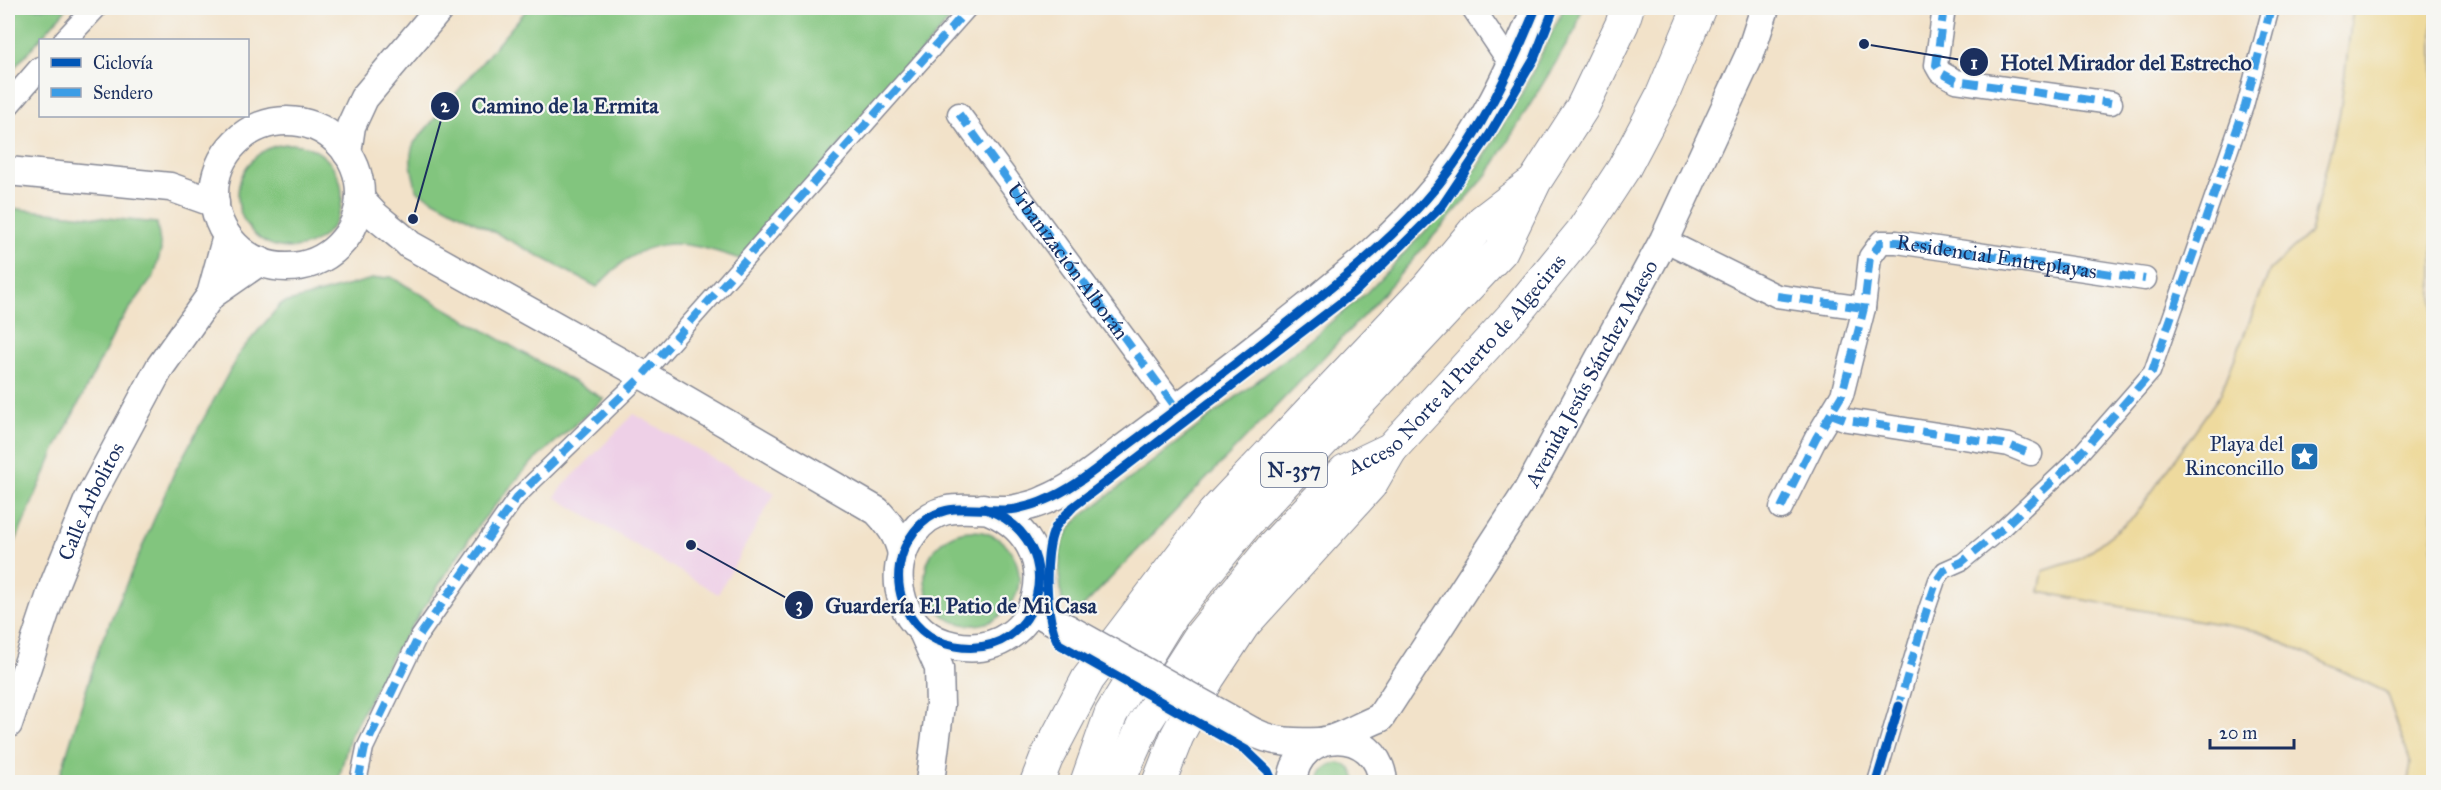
<svg xmlns="http://www.w3.org/2000/svg" width="2441" height="790" font-family="'IM FELL Great Primer',serif">
  <style>
    .built { fill: #eed0e7 }
    .green { fill: #82c57e; stroke: #4e7a6e; stroke-width: 1.5 }
    .sand { fill: #eeda9e; stroke: #84847e; stroke-width: 1.5 }
    .lines { fill: none; stroke-linecap: round; stroke-linejoin: round }
    .pedestrian-casing { stroke: #868894; stroke-width: 19 }
    .minor-casing { stroke: #868894; stroke-width: 25 }
    .tertiary-casing { stroke: #868894; stroke-width: 31 }
    .trunk-casing { stroke: #868894; stroke-width: 35 }
    .pedestrian { stroke: #fff; stroke-width: 16 }
    .minor { stroke: #fff; stroke-width: 22 }
    .tertiary { stroke: #fff; stroke-width: 28 }
    .trunk { stroke: #fff; stroke-width: 33 }
    .tertiary-bridge-casing { stroke: #868894; stroke-width: 31; stroke-linecap: butt }
    .tertiary-bridge { stroke: #fff; stroke-width: 28 }
    .quiet { stroke: #3b9de6; stroke-width: 8; stroke-dasharray: 15 8; stroke-linecap: butt }
    .cycleway-casing { stroke: #f6f6f2; stroke-width: 13 }
    .cycleway { stroke: #0057b8; stroke-width: 9 }
    .labels { text-anchor: middle; stroke-width: 4.5; stroke-linejoin: round; paint-order: stroke }
    .shield { fill: #f6f6f2; stroke: #5d6b8a; stroke-width: 1.5 }
    .shield-label { font-size: 20px; font-weight: bold; fill: #1b2f5e }
    .street-label { font-size: 21px; fill: #1b2f5e; stroke: #f6f6f2 }
    .poi-label { font-size: 21px; fill: #1b2f5e; stroke: #f6f6f2; text-anchor: end }
    .leader { fill: none; stroke: #1b2f5e; stroke-width: 2 }
    .callout-dot { fill: #1b2f5e; stroke: #f6f6f2; stroke-width: 2 }
    .mark-label { font-size: 18px; text-anchor: middle; font-weight: bold; fill: #fff }
    .callout-label { font-size: 22px; text-anchor: middle; font-weight: bold; fill: #1b2f5e; stroke: #f6f6f2; stroke-width: 4.5; stroke-linejoin: round; paint-order: stroke }
  </style>
  <rect width="100%" height="100%" fill="#f6f6f2"/>
  <filter id="ink" filterUnits="userSpaceOnUse"><feTurbulence type="fractalNoise" baseFrequency=".0167" numOctaves="2"/><feDisplacementMap in="SourceGraphic" scale="12" xChannelSelector="R" yChannelSelector="G"/><feConvolveMatrix kernelMatrix="1 2 1 2 8 2 1 2 1" color-interpolation-filters="sRGB"/></filter>
  <filter id="wash" filterUnits="userSpaceOnUse"><feTurbulence type="fractalNoise" baseFrequency=".008" numOctaves="4" result="noise"/><feDisplacementMap in="SourceGraphic" scale="24" xChannelSelector="R" yChannelSelector="G"/><feGaussianBlur stdDeviation="1.35" result="paint"/><feColorMatrix in="noise" values="0 0 0 0 0 0 0 0 0 0 0 0 0 0 0 0 0 1.4 0 .05"/><feComposite in="paint" operator="in"/></filter>
  <g filter="url(#wash)">
    <rect width="100%" height="100%" fill="#f2e2c9"/>
    <path class="built" d="M634 414 775 493 718 594 555 497 564 485Z"/>
    <g class="green">
      <path d="M8 8H67L8 75Z"/>
      <path d="M528 8H960L740 259C676 237 645 234 597 287L417 191C413 175 407 158 414 143Z"/>
      <path d="M1564 8H1582L1576 29 1488 174 1366 313 1080 610 1062 601C1059 570 1054 543 1078 519L1301 347 1367 292 1430 226 1480 164 1521 95Z"/>
      <circle cx="290" cy="196" r="52"/>
      <path d="M8 208 157 223 161 250 154 276 120 322 54 452 8 559Z"/>
      <path d="M391 277 604 399 528 466 477 527 392 656 350 736 338 782H58L100 645 174 473 240 352 281 304 372 279Z"/>
      <circle cx="972" cy="578" r="47"/>
      <path d="M1339 763C1350 765 1355 772 1356 782H1319C1320 771 1327 764 1339 763Z"/>
    </g>
    <path class="sand" d="M2353 8H2433V782H2408L2411 763 2386 692 2258 631 2039 592 2043 571 2080 559 2134 517 2220 395 2270 270 2310 233 2340 112Z"/>
  </g>
  <g filter="url(#ink)">
    <g class="lines">
      <defs>
        <g id="pedestrian">
          <path d="M358 782 365 748 418 638 516 498 643 375 969 8"/>
          <path d="M1876 782 1927 609 1937 580 1944 570 1962 562 2001 530 2072 463 2152 372 2245 106 2271 8"/>
        </g>
        <g id="minor">
          <path d="M1473 8 1512 66"/>
          <path d="M1944 8 1936 65 1940 72 1956 81 2111 103"/>
          <path d="M65 40 95 8"/>
          <path d="M8 105 40 68"/>
          <path d="M959 114 1177 409"/>
          <path d="M1664 240 1777 296 1864 308"/>
          <path d="M1831 414 1847 420 2009 445 2031 454"/>
          <path id="s1" d="M1781 508 1816 438 1842 395 1864 308 1870 257 1881 242H1897L2145 279"/>
        </g>
        <g id="tertiary">
          <circle cx="287" cy="194" r="73"/>
          <path d="M347 153 351 126 364 98 440 8"/>
          <path d="M8 171 170 187 215 203"/>
          <path d="M360 198C373 218 393 228 410 245L643 375 877 511C890 525 898 535 902 554"/>
          <path d="M211 295 227 236"/>
          <path d="M983 508C1076 540 1042 662 955 646 902 637 882 573 914 532 943 494 980 515 1016 509 1025 507 1037 504 1045 500 1070 490 1091 473 1112 457 1135 440 1158 423 1180 406 1221 375 1261 344 1301 312 1350 273 1399 233 1439 184 1482 131 1511 69 1536 8"/>
          <path d="M1031 609 1068 629"/>
          <path d="M923 632 939 668 940 705 930 782"/>
          <path id="s2" d="M8 724 54 585 88 501 160 367 211 295 260 261"/>
          <path d="M1253 732C1274 743 1296 743 1319 742"/>
          <path id="s3" d="M1333 739C1350 733 1364 724 1380 718L1527 492 1664 240 1750 54 1765 8"/>
          <path d="M1292 782C1297 725 1378 725 1383 782"/>
        </g>
        <g id="trunk">
          <path d="M1037 782 1046 759 1088 679 1214 513 1428 287 1483 221 1529 186"/>
          <path d="M1087 782 1111 714 1172 614 1245 524 1501 251 1535 181 1582 108 1622 24 1627 8"/>
          <path id="s4" d="M1118 782 1144 724 1199 638 1272 548 1345 471 1391 449 1513 316 1582 232 1624 168 1662 96 1699 8"/>
          <path d="M1159 782 1177 736 1208 678 1243 625 1370 485 1391 449"/>
        </g>
      </defs>
      <use href="#pedestrian" class="pedestrian-casing"/>
      <use href="#minor" class="minor-casing"/>
      <use href="#tertiary" class="tertiary-casing"/>
      <use href="#trunk" class="trunk-casing"/>
      <use href="#pedestrian" class="pedestrian"/>
      <use href="#minor" class="minor"/>
      <use href="#tertiary" class="tertiary"/>
      <use href="#trunk" class="trunk"/>
      <defs>
        <path id="tertiary-bridge" d="M1068 629 1253 732"/>
      </defs>
      <use href="#tertiary-bridge" class="tertiary-bridge-casing"/>
      <use href="#tertiary-bridge" class="tertiary-bridge"/>
      <g class="quiet">
        <path d="M1944 8 1936 65 1940 72 1956 81 2111 103"/>
        <path id="s5" d="M959 114 1177 409"/>
        <path d="M1777 296 1864 308"/>
        <path d="M1831 414 1847 420 2009 445 2031 454"/>
        <path d="M1781 508 1816 438 1842 395 1864 308 1870 257 1881 242H1897L2145 279"/>
        <path d="M1897 711 1927 609 1937 580 1944 570 1962 562 2001 530 2072 463 2152 372 2245 106 2271 8"/>
        <path d="M358 782 365 748 418 638 516 498 643 375 969 8"/>
      </g>
      <defs>
        <g id="cycleway">
          <path d="M983 508C1076 540 1042 662 955 646 902 637 882 573 914 532 943 494 980 515 1016 509 1025 507 1037 504 1045 500 1070 490 1091 473 1112 457 1135 440 1158 423 1180 406 1221 375 1261 344 1301 312 1350 273 1399 233 1439 184 1482 131 1511 69 1536 8"/>
          <path d="M1273 782 1268 771 1246 750 1059 644C1045 622 1043 552 1055 528 1059 521 1068 513 1073 507L1357 290 1442 206 1490 134 1534 59 1554 8"/>
          <path d="M1876 782 1899 706"/>
        </g>
      </defs>
      <use href="#cycleway" class="cycleway-casing"/>
      <use href="#cycleway" class="cycleway"/>
    </g>
  </g>
  <defs>
    <symbol id="sight-square" viewBox="-11 -11 22 22"><rect x="-9" y="-9" width="18" height="18" rx="4" fill="#1f6fb2" stroke="#f6f6f2"/><path d="M0-6L1.8-2.2L6-1.7L2.9 1.2L3.7 5.4L0 3.3L-3.7 5.4L-2.9 1.2L-6-1.7L-1.8-2.2Z" fill="#fff"/></symbol>
  </defs>
  <g fill-rule="evenodd">
    <use href="#sight-square" x="2288" y="440" width="33" height="33"/>
  </g>
  <g class="labels">
    <rect class="shield" x="1261" y="453" width="66" height="34" rx="4.5"/>
    <g class="shield-label">
      <text x="1294" y="477">N-357</text>
    </g>
    <g class="street-label">
      <text dy="7" stroke="none"><textPath href="#s1" startOffset="405">Residencial Entreplayas</textPath></text>
      <text dy="7" stroke="none"><textPath href="#s5" startOffset="183">Urbanización Alborán</textPath></text>
      <text dy="7" stroke="none"><textPath href="#s4" startOffset="544">Acceso Norte al Puerto de Algeciras</textPath></text>
      <text dy="7" stroke="none"><textPath href="#s3" startOffset="456">Avenida Jesús Sánchez Maeso</textPath></text>
      <text dy="7" stroke="none"><textPath href="#s2" startOffset="238">Calle Arbolitos</textPath></text>
    </g>
    <g class="poi-label">
      <text x="2284" y="451">Playa del<tspan x="2284" dy="24">Rinconcillo</tspan></text>
    </g>
  </g>
  <path class="leader" d="M1864 44L1974 62M413 219L445 106M691 545L799 605"/>
  <g class="callout-dot">
    <circle cx="1864" cy="44" r="6"/>
    <circle cx="413" cy="219" r="6"/>
    <circle cx="691" cy="545" r="6"/>
    <circle cx="1974" cy="62" r="15"/>
    <circle cx="445" cy="106" r="15"/>
    <circle cx="799" cy="605" r="15"/>
  </g>
  <g class="mark-label">
    <text x="1974" y="69">1</text>
    <text x="445" y="112">2</text>
    <text x="799" y="611">3</text>
  </g>
  <g class="callout-label">
    <text x="2126" y="70">Hotel Mirador del Estrecho</text>
    <text x="565" y="113">Camino de la Ermita</text>
    <text x="961" y="613">Guardería El Patio de Mi Casa</text>
  </g>
  <rect width="2441" height="790" fill="none" stroke="#f6f6f2" stroke-width="30"/>
  <rect x="39" y="39" width="210" height="78" fill="#f6f6f2" stroke="#9ea6b7" stroke-width="1.5"/>
  <rect x="51" y="58" width="30" height="9" fill="#0057b8" stroke="#9ea6b7" stroke-width="1.5"/>
  <text x="93" y="69" font-size="18" fill="#1b2f5e">Ciclovía</text>
  <rect x="51" y="88" width="30" height="9" fill="#3b9de6" stroke="#9ea6b7" stroke-width="1.5"/>
  <text x="93" y="99" font-size="18" fill="#1b2f5e">Sendero</text>
  <path d="M2210 739v9h84v-9" fill="none" stroke="#1b2f5e" stroke-width="3"/>
  <text x="2219" y="739" font-size="18" fill="#1b2f5e" stroke="#f6f6f2" stroke-width="4.5" paint-order="stroke">20 m</text>
</svg>
